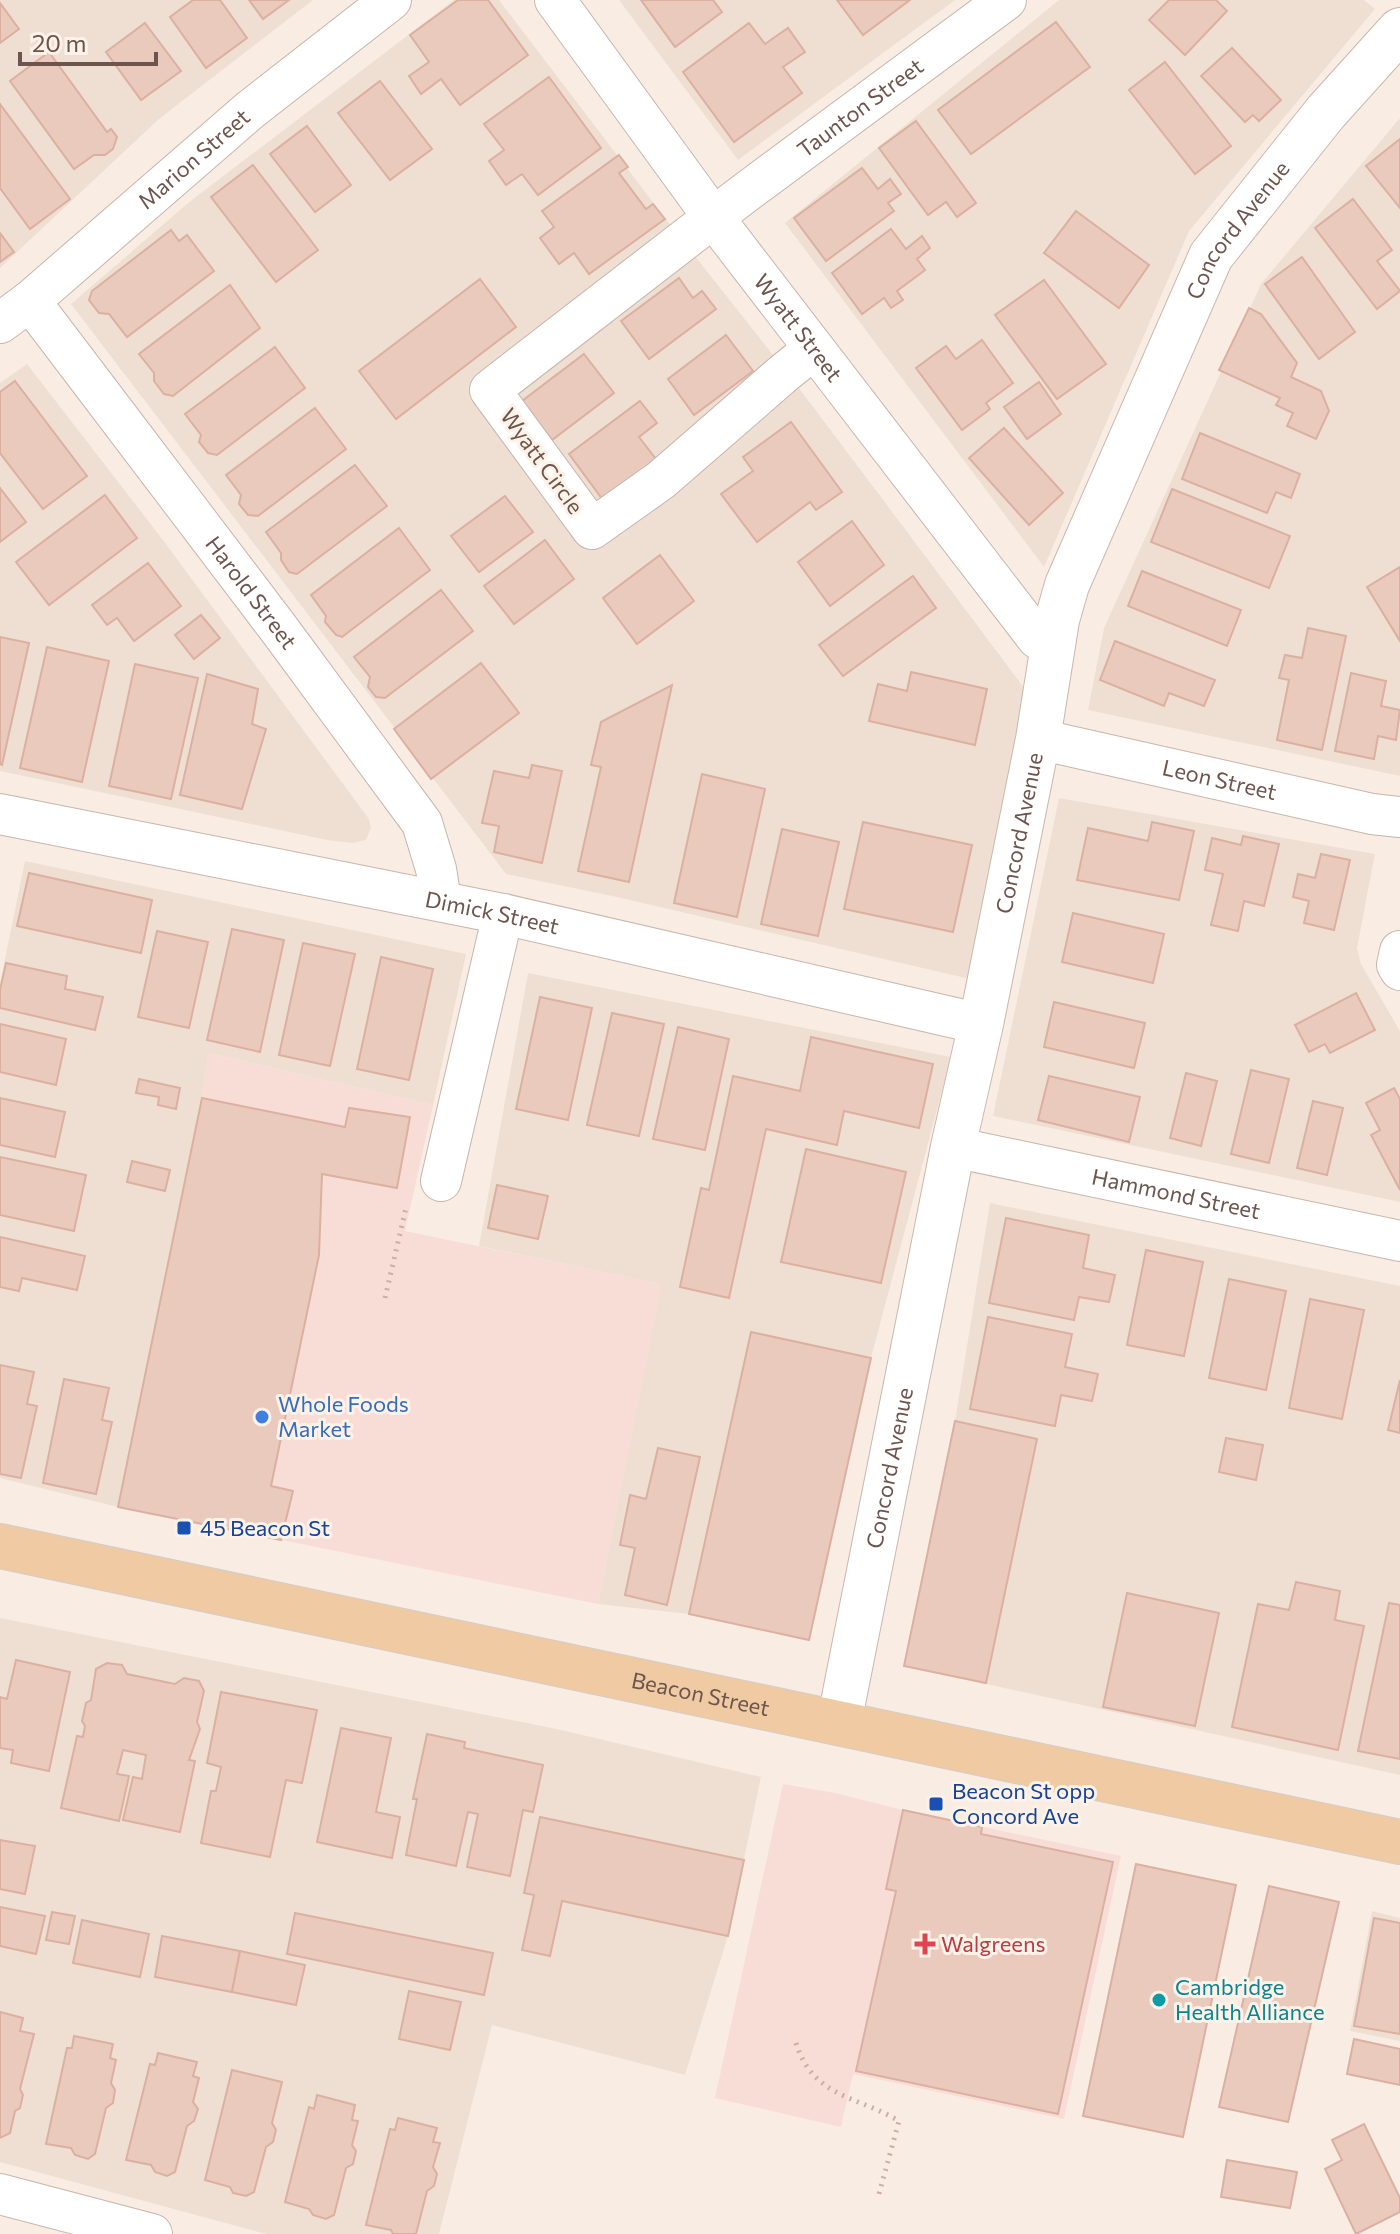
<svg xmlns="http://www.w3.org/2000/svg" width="1400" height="2234" font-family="Commissioner,sans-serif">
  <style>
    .residential { fill: #efdfd2 }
    .commercial { fill: #f8ddd7 }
    .building { fill: #ebcabe; stroke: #dbb0a0; stroke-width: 2 }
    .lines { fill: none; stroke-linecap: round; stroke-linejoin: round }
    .street-casing { stroke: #c8b5ab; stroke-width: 42 }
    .secondary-casing { stroke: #cdb6ab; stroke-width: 46 }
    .primary-casing { stroke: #d3ccc9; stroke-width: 46 }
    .path { stroke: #cfaea1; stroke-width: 5; stroke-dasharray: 2 6; stroke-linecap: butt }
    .street { stroke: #fff; stroke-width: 40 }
    .secondary { stroke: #fff; stroke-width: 44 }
    .primary { stroke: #f0caa2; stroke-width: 44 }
    .shop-dot { fill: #3f7fe0; stroke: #fcf2e8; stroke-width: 3 }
    .transit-dot { fill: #1a4fb4; stroke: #fcf2e8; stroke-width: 3 }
    .health-dot { fill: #e0444e; stroke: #fcf2e8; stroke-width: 3 }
    .culture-dot { fill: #0f9aa8; stroke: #fcf2e8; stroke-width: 3 }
    .labels { text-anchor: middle; stroke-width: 6; stroke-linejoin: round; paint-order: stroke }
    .street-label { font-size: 22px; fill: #6d544c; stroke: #fcf2e8 }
    .shop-label { font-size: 22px; fill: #366cbe; stroke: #fcf2e8; text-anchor: start }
    .transit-label { font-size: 22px; fill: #164399; stroke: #fcf2e8; text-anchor: start }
    .health-label { font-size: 22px; fill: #be3a42; stroke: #fcf2e8; text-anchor: start }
    .culture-label { font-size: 22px; fill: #0d838f; stroke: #fcf2e8; text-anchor: start }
  </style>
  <rect width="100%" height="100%" fill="#f9ede3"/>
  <g class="residential">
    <path d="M0 0H313L159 119 0 268Z"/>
    <path d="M454 0H499L668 222 796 384 1025 689 970 979 617 897 506 874 71 304 188 203Z"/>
    <path d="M619 0H955L738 160Z"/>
    <path d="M1059 0H1364L1375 9 1189 231 1044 567 785 223Z"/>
    <path d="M1400 118V776L1088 710 1104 628 1261 284Z"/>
    <path d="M27 364 160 536 369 819 371 828 366 840 352 843 327 840 0 771V383Z"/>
    <path d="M1059 798 1375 854 1357 948 1361 964 1400 1031V1202L993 1116Z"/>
    <path d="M25 861 466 954 433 1105 208 1053 202 1098 118 1507 0 1478V983Z"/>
    <path d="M528 973 951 1057 871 1358 809 1640 689 1614 598 1604 661 1284 479 1246Z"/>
    <path d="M990 1203 1400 1286V1775L904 1666 955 1421Z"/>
    <path d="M0 1618 557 1729 761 1777 728 1936 685 2075 492 2025 439 2234H266L0 2162Z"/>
    <path d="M1372 1911 1400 1918V2041L1350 2031Z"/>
  </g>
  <g class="commercial">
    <path d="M208 1053 433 1105 405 1231 662 1284 598 1604 118 1507 202 1098Z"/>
    <path d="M783 1784 835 1793 903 1810 1121 1856 1064 2119 853 2074 841 2127 715 2098Z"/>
  </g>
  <g class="building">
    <path d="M193 0H220L247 38 206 68 170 17Z"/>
    <path d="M249 0H289L263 19Z"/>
    <path d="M458 0H488L528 55 460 105 441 79 421 94 409 76 429 62 410 35Z"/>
    <path d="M641 0H713L722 12 675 47Z"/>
    <path d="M837 0H910L863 35Z"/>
    <path d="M1169 0H1216L1227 11 1185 55 1149 20Z"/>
    <path d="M0 3 19 29 0 43Z"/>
    <path d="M1056 22 1090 67 971 154 938 110Z"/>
    <path d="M145 23 181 71 141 100 106 52Z"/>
    <path d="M749 23 765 44 788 28 805 52 783 67 802 93 734 142 683 72Z"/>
    <path d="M1232 48 1281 100 1259 121 1253 115 1245 122 1201 76Z"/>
    <path d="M49 52 107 132 111 129 117 137 113 149 105 155H94L74 169 10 81Z"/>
    <path d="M1165 62 1231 146 1195 174 1129 90Z"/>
    <path d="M549 77 601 148 538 195 522 174 506 185 489 161 504 150 484 124Z"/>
    <path d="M380 81 432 149 390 180 338 113Z"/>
    <path d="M0 104 70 199 30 229 0 188Z"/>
    <path d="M916 121 976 203 957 217 946 202 928 215 879 148Z"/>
    <path d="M307 126 351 185 315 212 270 154Z"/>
    <path d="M1400 139V208L1366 166Z"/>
    <path d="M619 155 628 167 619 173 646 209 653 204 665 219 589 274 574 253 559 264 540 238 554 227 542 211Z"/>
    <path d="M253 165 318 250 276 282 211 197Z"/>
    <path d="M862 168 878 189 890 179 901 194 888 203 894 211 826 261 794 218Z"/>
    <path d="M1353 199 1392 250 1377 261 1400 291 1377 309 1315 228Z"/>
    <path d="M1076 211 1149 265 1119 308 1044 253Z"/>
    <path d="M891 229 906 249 922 236 930 248 917 259 925 270 897 291 903 300 891 308 884 298 862 314 832 273Z"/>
    <path d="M171 230 179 241 187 235 214 271 127 337 109 314 99 313 89 300 92 291Z"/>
    <path d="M0 233 14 252 0 262Z"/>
    <path d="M1302 257 1355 332 1319 359 1265 284Z"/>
    <path d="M679 278 693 298 702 291 716 309 649 359 621 321Z"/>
    <path d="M480 279 516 327 396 419 359 371Z"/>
    <path d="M1044 280 1106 364 1057 399 995 315Z"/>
    <path d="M230 285 260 328 173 396 164 394 154 381V373L139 354Z"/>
    <path d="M1249 308 1261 314 1297 363 1291 377 1321 391 1329 411 1316 439 1287 426 1293 413 1276 405 1280 398 1219 370Z"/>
    <path d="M726 335 753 371 694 415 668 379Z"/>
    <path d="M982 340 1013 383 986 403 990 409 962 430 916 368 946 346 956 359Z"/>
    <path d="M275 347 305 388 217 455 208 453 199 442 201 435 185 414Z"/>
    <path d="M584 354 614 393 552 440 522 401Z"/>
    <path d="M15 381 87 476 43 509 0 453V392Z"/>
    <path d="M1039 382 1061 414 1027 439 1004 407Z"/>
    <path d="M640 401 657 423 639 437 656 459 603 500 569 454Z"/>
    <path d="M315 408 346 449 258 516 248 515 239 504 241 495 226 475Z"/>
    <path d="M791 422 842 492 816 510 810 502 757 542 721 494 753 471 743 457Z"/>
    <path d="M1004 428 1063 493 1029 525 969 458Z"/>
    <path d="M1200 433 1300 474 1291 498 1276 492 1267 513 1182 479Z"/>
    <path d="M355 465 387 506 297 574 289 572 281 560V553L266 532Z"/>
    <path d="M0 488 26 522 0 542Z"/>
    <path d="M1172 489 1290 536 1269 588 1151 542Z"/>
    <path d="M105 495 137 538 49 605 16 562Z"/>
    <path d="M505 496 533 532 479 572 451 536Z"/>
    <path d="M852 521 884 565 830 606 798 562Z"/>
    <path d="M399 528 430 570 342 637 336 635 325 622 326 616 311 595Z"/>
    <path d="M545 540 574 579 514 624 484 586Z"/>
    <path d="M660 555 694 601 637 644 603 598Z"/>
    <path d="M148 563 181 606 134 641 117 618 107 625 92 605Z"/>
    <path d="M1400 567V641L1367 587Z"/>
    <path d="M1142 571 1241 610 1227 646 1128 606Z"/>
    <path d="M913 576 936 608 843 676 819 645Z"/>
    <path d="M441 590 473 631 385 698 376 697 368 687 370 677 354 657Z"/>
    <path d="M201 615 220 638 194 659 175 635Z"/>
    <path d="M1308 628 1346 636 1322 750 1277 740 1289 680 1279 678 1285 655 1302 658Z"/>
    <path d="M0 637 29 643 2 765 0 764Z"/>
    <path d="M1115 641 1215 680 1204 706 1169 693 1164 706 1100 680Z"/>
    <path d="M47 647 109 661 82 782 20 768Z"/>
    <path d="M481 663 519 713 431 779 394 729Z"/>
    <path d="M135 664 198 678 171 799 109 786Z"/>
    <path d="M911 672 987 689 975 745 869 721 878 684 907 691Z"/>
    <path d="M1351 673 1386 681 1381 706 1400 710 1396 740 1378 736 1374 759 1335 751Z"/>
    <path d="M207 674 258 689 252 724 266 729 242 809 180 795Z"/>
    <path d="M672 685 629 882 578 871 601 767 591 765 601 722Z"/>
    <path d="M532 765 562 771 542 863 494 852 499 826 482 823 494 771 529 778Z"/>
    <path d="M702 774 765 789 737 917 674 903Z"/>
    <path d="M863 822 972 845 953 932 844 909Z"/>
    <path d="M1152 822 1194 831 1179 900 1077 880 1088 828 1148 841Z"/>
    <path d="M782 829 839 842 818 936 761 924Z"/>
    <path d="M1243 836 1279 844 1264 906 1244 901 1238 931 1211 925 1223 874 1205 870 1212 838 1241 845Z"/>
    <path d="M1321 854 1350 860 1334 930 1304 923 1309 901 1293 897 1298 874 1315 878Z"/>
    <path d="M29 873 152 900 141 953 17 926Z"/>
    <path d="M1073 913 1164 934 1153 983 1062 962Z"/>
    <path d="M232 929 284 940 260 1052 207 1040Z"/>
    <path d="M157 931 208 942 189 1028 138 1017Z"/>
    <path d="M303 943 355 954 330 1066 279 1055Z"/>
    <path d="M381 957 433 969 409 1080 357 1069Z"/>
    <path d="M6 963 67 976 65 989 103 997 95 1030 0 1008V990Z"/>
    <path d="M1356 993 1375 1030 1330 1053 1325 1044 1309 1052 1295 1025Z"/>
    <path d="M540 997 592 1008 568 1120 516 1109Z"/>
    <path d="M1054 1002 1145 1023 1134 1068 1044 1047Z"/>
    <path d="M612 1013 664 1024 639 1136 587 1125Z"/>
    <path d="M0 1024 66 1039 56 1085 0 1072Z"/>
    <path d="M678 1027 729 1039 705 1150 653 1139Z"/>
    <path d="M811 1037 933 1064 919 1128 844 1111 837 1145 766 1129 729 1298 680 1287 701 1188 709 1190 733 1076 800 1091Z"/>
    <path d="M1251 1070 1289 1079 1269 1163 1231 1154Z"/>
    <path d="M1186 1073 1217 1081 1201 1146 1170 1138Z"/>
    <path d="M1049 1076 1140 1097 1129 1142 1038 1120Z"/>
    <path d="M139 1079 180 1088 176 1109 158 1105 159 1097 136 1093Z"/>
    <path d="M1394 1088 1400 1099V1190L1371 1135 1380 1130 1366 1103Z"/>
    <path d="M0 1098 65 1112 55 1157 0 1145Z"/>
    <path d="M202 1098 345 1127 349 1108 410 1117 397 1188 322 1174 319 1255 271 1486 293 1491 281 1540 118 1507Z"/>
    <path d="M1313 1101 1343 1108 1327 1175 1297 1168Z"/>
    <path d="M806 1149 906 1172 881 1283 781 1262Z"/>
    <path d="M0 1157 86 1175 74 1231 0 1215Z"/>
    <path d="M132 1161 170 1170 165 1191 127 1182Z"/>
    <path d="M497 1185 548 1196 538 1239 488 1228Z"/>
    <path d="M1006 1218 1089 1235 1083 1268 1115 1275 1109 1302 1079 1297 1074 1320 989 1303Z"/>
    <path d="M0 1237 85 1256 77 1290 22 1278 19 1291 0 1287Z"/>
    <path d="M1146 1250 1203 1262 1184 1356 1127 1345Z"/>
    <path d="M1229 1279 1286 1291 1266 1390 1209 1378Z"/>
    <path d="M1310 1299 1364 1310 1342 1419 1289 1408Z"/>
    <path d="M988 1317 1072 1334 1065 1367 1098 1374 1092 1401 1061 1395 1055 1426 970 1409Z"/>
    <path d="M751 1332 871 1358 809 1640 689 1614Z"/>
    <path d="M0 1365 34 1372 27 1404 37 1406 21 1478 0 1474Z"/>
    <path d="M64 1379 109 1388 102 1420 112 1422 96 1494 43 1483Z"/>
    <path d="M1400 1380V1433L1388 1430Z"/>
    <path d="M955 1421 1037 1439 986 1683 904 1666Z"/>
    <path d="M1226 1438 1263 1445 1256 1480 1219 1472Z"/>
    <path d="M658 1448 700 1457 667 1605 625 1595 635 1548 620 1545 630 1495 646 1499Z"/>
    <path d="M1296 1582 1340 1591 1335 1620 1364 1626 1338 1750 1232 1727 1258 1604 1289 1610Z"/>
    <path d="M1127 1593 1219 1613 1195 1726 1103 1707Z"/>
    <path d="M1389 1603 1400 1605V1759L1358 1751Z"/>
    <path d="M16 1660 70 1672 49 1771 11 1763 13 1750 0 1748V1697L7 1699Z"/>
    <path d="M107 1663 122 1665 127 1674 175 1684 184 1678 199 1681 204 1691 197 1722 200 1729 189 1760 195 1761 180 1832 123 1820 133 1777 142 1779 146 1755 123 1750 117 1774 129 1776 119 1821 61 1808 77 1736 83 1737 85 1726 82 1721 86 1703 91 1700 96 1669Z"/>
    <path d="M221 1692 317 1710 302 1783 286 1780 270 1857 201 1843 211 1791H216L221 1767 207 1763Z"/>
    <path d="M341 1728 391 1738 376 1812 400 1817 392 1858 317 1842Z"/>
    <path d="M427 1734 465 1742 464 1748 543 1765 533 1812 523 1810 510 1876 467 1867 478 1814 468 1812 456 1866 406 1855 417 1799H413Z"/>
    <path d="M903 1810 982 1827 981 1834 1113 1862 1058 2114 856 2071 896 1891 886 1889Z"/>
    <path d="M540 1817 744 1860 728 1936 562 1901 550 1956 522 1950 534 1895 524 1893Z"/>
    <path d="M0 1840 35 1846 25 1894 0 1889Z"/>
    <path d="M1136 1864 1236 1885 1183 2137 1083 2116Z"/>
    <path d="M1269 1886 1339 1902 1288 2122 1219 2107Z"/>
    <path d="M0 1907 45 1916 36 1954 0 1946Z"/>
    <path d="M52 1912 75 1916 69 1944 46 1940Z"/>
    <path d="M295 1913 493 1953 484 1995 287 1954Z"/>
    <path d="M1374 1918 1400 1923V2034L1354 2026Z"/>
    <path d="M82 1920 149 1934 140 1977 73 1963Z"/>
    <path d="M162 1936 240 1951 232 1992 155 1977Z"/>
    <path d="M240 1951 305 1965 296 2005 232 1992Z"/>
    <path d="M409 1991 461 2002 450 2050 399 2039Z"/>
    <path d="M0 2012 23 2018 20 2031 34 2034 20 2089 23 2095 20 2108 15 2111 10 2133 0 2138Z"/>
    <path d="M74 2036 113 2044 110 2058 116 2060 111 2083 115 2090 113 2103 106 2108 95 2154 88 2159 75 2155 71 2148 46 2144 67 2048H72Z"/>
    <path d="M1354 2039 1400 2049V2085L1347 2074Z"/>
    <path d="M158 2053 197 2062 193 2076 199 2078 193 2102 198 2109 194 2121 187 2126 175 2172 167 2176 155 2172 151 2165 126 2160 150 2064 155 2065Z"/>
    <path d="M232 2070 282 2082 272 2123 276 2130 273 2142 266 2147 254 2192 246 2196 233 2193 230 2187 205 2180Z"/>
    <path d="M317 2095 355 2105 352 2120 358 2121 352 2145 356 2151 353 2164 346 2168 334 2215 326 2219 313 2215 309 2209 285 2202 309 2107 314 2109Z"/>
    <path d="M398 2118 437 2128 433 2142 440 2143 433 2167 437 2174 434 2186 427 2191 416 2234H393L391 2230 366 2225 390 2129 395 2130Z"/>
    <path d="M1364 2124 1400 2198V2212L1356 2234 1325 2169 1342 2160 1332 2140Z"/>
    <path d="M1227 2160 1297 2172 1290 2208 1221 2197Z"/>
  </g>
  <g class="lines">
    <defs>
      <g id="street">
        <path id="s1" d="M555 0 713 217 1037 638 1052 648"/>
        <path id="s2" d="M30 301 279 629 422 823 436 869 441 901"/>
        <path id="s3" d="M0 323 30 301 250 110 391 0"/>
        <path id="s4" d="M814 349 784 373 661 480 592 529 490 390 741 196 1006 0"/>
        <path id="s5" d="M1038 739 1372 814 1400 817"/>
        <path id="s6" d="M0 814 503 914 981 1024"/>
        <path d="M1400 951 1397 965 1400 970"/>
        <path id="s7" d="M953 1147 1400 1241"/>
        <path d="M441 1181 503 914"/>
        <path d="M0 2194 152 2234"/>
      </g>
      <g id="secondary">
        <path id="s8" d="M839 1723 953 1147 981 1024 1038 739 1057 620 1067 585 1211 256 1326 112 1400 30"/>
      </g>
      <g id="primary">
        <path id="s9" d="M0 1546 1400 1842"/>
      </g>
    </defs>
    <use href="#street" class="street-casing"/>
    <use href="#secondary" class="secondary-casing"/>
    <use href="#primary" class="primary-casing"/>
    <g class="path">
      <path d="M385 1298 406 1208"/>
      <path d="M796 2043C813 2098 858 2096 899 2121L879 2194"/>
    </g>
    <use href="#street" class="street"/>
    <use href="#secondary" class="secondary"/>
    <use href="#primary" class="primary"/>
  </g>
  <circle class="shop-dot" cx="262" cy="1417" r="8"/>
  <g class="transit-dot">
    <rect x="176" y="1520" width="16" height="16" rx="4"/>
    <rect x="928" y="1796" width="16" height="16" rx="4"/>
  </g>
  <path class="health-dot" d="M921 1932h8v8h8v8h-8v8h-8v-8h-8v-8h8z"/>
  <circle class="culture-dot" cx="1159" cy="2000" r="8"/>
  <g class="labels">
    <g class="street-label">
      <text dy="8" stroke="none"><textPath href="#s4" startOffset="924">Taunton Street</textPath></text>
      <text dy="8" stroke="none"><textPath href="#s3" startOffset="254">Marion Street</textPath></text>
      <text dy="8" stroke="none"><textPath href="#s8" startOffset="1556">Concord Avenue</textPath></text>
      <text dy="8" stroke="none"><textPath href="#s1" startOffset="408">Wyatt Street</textPath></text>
      <text transform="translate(542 461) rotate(54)" y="8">Wyatt Circle</text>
      <text dy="8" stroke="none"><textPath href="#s2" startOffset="366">Harold Street</textPath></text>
      <text dy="8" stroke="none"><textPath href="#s5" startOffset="186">Leon Street</textPath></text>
      <text dy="8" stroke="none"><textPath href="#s8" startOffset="908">Concord Avenue</textPath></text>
      <text dy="8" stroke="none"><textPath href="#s6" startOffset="502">Dimick Street</textPath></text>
      <text dy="8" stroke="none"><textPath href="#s7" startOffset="228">Hammond Street</textPath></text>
      <text dy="8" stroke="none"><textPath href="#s8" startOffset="260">Concord Avenue</textPath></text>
      <text dy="8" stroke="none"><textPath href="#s9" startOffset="716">Beacon Street</textPath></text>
    </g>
    <g class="shop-label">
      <text x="278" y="1412">Whole Foods<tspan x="278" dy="25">Market</tspan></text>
    </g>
    <g class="transit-label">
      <text x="200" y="1536">45 Beacon St</text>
      <text x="952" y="1799">Beacon St opp<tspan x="952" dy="25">Concord Ave</tspan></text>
    </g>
    <g class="health-label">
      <text x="941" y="1952">Walgreens</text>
    </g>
    <g class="culture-label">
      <text x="1175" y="1995">Cambridge<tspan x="1175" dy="25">Health Alliance</tspan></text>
    </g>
  </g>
  <path d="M20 52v12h136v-12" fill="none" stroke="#6d544c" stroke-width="4"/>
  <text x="32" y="52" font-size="24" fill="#6d544c" stroke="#fcf2e8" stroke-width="6" paint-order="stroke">20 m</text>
</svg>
